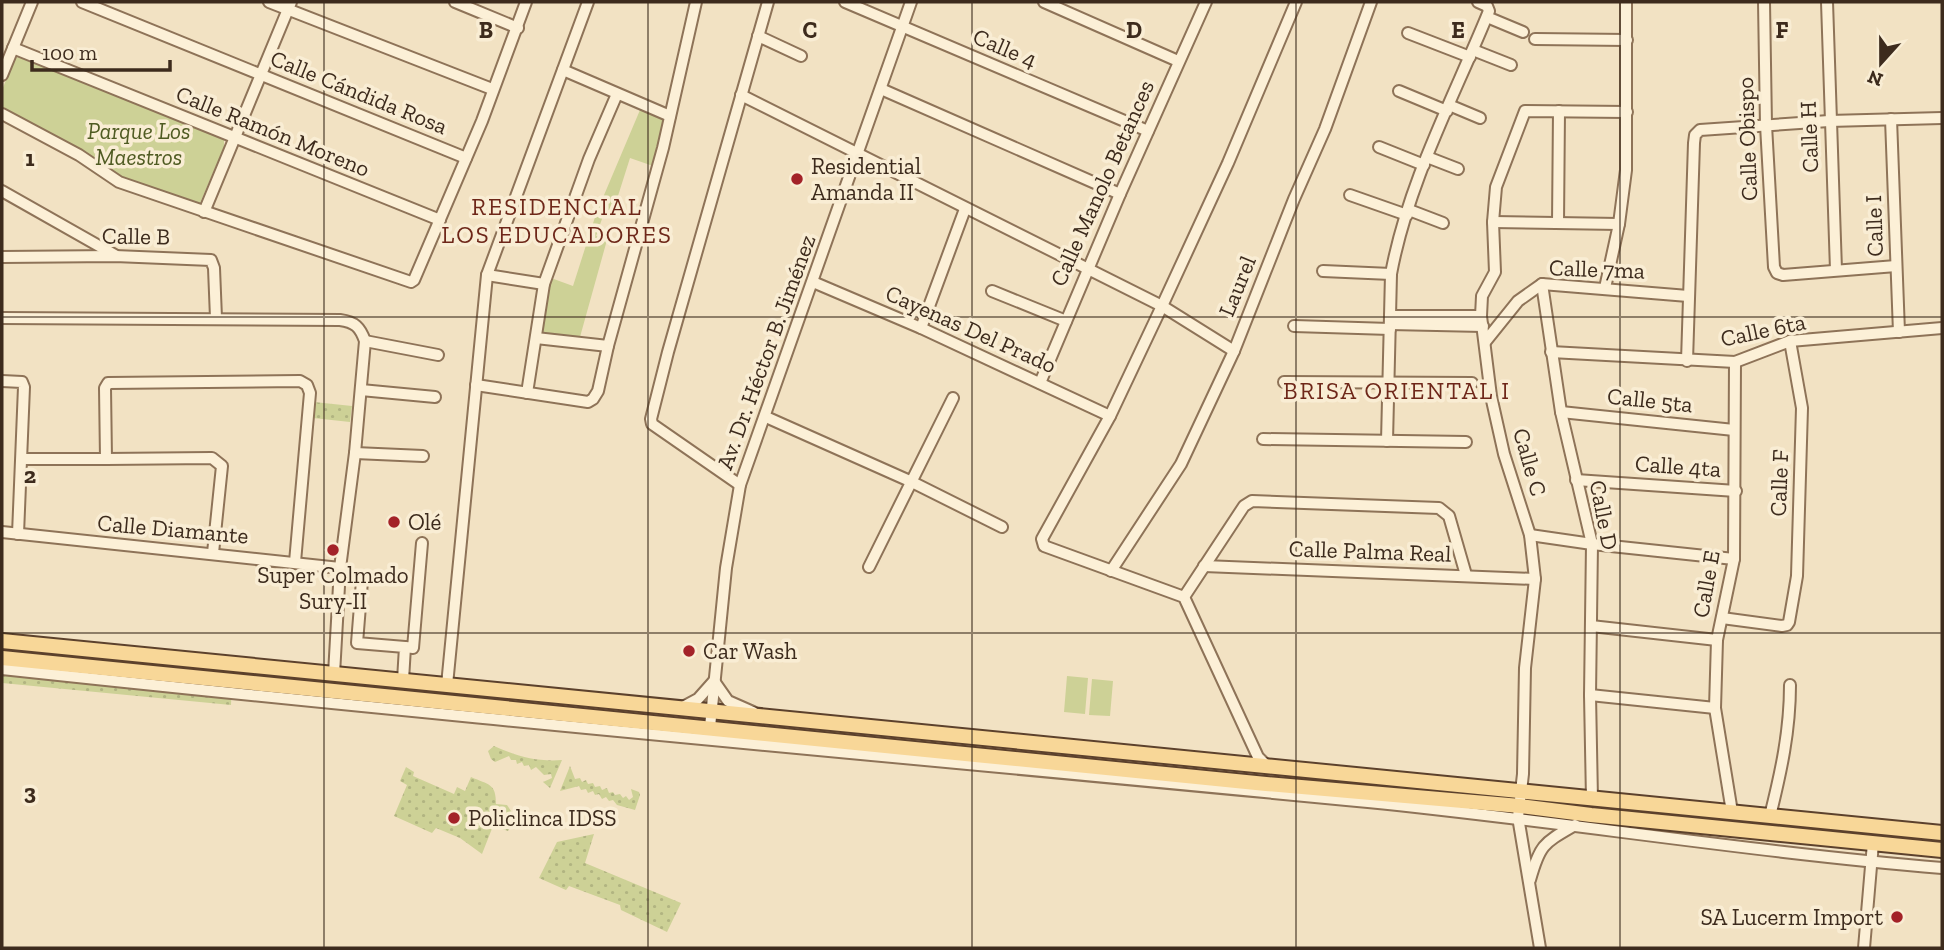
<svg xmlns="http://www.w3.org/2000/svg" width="1944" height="950" font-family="'Zilla Slab',serif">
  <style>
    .grass { fill: url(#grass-dots) }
    .green { fill: #cdd196 }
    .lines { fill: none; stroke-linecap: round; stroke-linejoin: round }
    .minor-casing { stroke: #8e7358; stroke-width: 14 }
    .major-casing { stroke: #5c412c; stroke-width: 18 }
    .minor { stroke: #fcf0d7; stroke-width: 10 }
    .major { stroke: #f8d798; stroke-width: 14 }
    .grid { fill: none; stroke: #3d2b1d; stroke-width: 2; stroke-opacity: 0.55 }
    .poi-dot { fill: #a32228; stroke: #f9edd4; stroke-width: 2.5 }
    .labels { text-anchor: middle; stroke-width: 7; stroke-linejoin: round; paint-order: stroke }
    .street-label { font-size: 23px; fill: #3d2b1d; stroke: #f9edd4 }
    .park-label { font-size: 23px; font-style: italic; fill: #4f5b22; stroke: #f9edd4 }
    .poi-label { font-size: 23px; fill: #3d2b1d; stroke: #f9edd4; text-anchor: start }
    .neighbourhood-label { font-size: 24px; letter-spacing: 2px; fill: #6e2719; stroke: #f9edd4 }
    .grid-label { font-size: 23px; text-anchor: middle; font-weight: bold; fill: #3d2b1d; stroke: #f9edd4; stroke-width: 7; stroke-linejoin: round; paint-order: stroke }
  </style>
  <defs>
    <pattern id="grass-dots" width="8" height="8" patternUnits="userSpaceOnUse" patternTransform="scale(1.75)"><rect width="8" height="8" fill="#cdd196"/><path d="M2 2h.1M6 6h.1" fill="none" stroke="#b1b481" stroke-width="1.8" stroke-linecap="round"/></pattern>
  </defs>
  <rect width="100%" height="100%" fill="#f2e2c3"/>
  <g class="grass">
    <path d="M314 402 352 406 350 422 313 418Z"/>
    <path d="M2 660 232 681 231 705 2 683Z"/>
    <path d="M494 746C517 756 537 762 562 760L550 788 543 782 552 778 551 774 544 775 536 767 531 770 529 765 524 766 522 762 517 764 516 760H511L509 756 495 762 491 759 488 751Z"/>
    <path d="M570 766 575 779 580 778 582 782 586 780 588 784 593 783 595 787 600 786 602 790 607 788 609 793 613 792 615 795 620 794 623 798 626 796 629 800 633 797 631 789 639 792 640 795 635 810 617 805 613 800 609 801 606 797 602 799 599 794 595 795 593 791 588 793 586 789 581 790 579 786 560 791Z"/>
    <path d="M406 767 414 772 413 776 454 794 457 787 465 791 471 777C489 785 496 783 496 804L507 805 515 817 508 831 493 826 482 854 460 838 436 828 432 833 394 816 407 785 400 781Z"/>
    <path d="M594 834 585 863 681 903 667 932 621 910 620 905 569 886 566 890 539 878 557 842Z"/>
  </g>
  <g class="green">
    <path d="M18 57 224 139V147L200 203 122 178 85 153 2 107V90L14 60Z"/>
    <path d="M640 110 664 119 653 166 630 158 611 218 603 216 596 236 607 240 580 337 543 333 545 295 551 278 573 286 596 214Z"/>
    <path d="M1067 676 1088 678 1085 714 1064 712Z"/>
    <path d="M1092 679 1113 681 1110 716 1089 715Z"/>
  </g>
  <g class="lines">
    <defs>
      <g id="minor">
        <path d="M82 2 466 158"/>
        <path d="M269 2 492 89"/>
        <path d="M455 2 518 28"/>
        <path d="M845 2 1148 131"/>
        <path d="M1044 2 1178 61"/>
        <path d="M1764 2 1766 125 1774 267 1777 273 1783 275 1896 266"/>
        <path d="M1827 2 1836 270"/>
        <path d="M1487 17 1523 32"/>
        <path d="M1408 33 1470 57"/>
        <path d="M758 36 801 56"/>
        <path d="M1535 39 1627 40"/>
        <path d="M13 48 440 220"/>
        <path d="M1473 50 1511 65"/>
        <path d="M563 70 670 116"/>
        <path d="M2 75 32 2"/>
        <path d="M881 89 1120 194"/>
        <path d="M1399 91 1447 111"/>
        <path d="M741 95 1162 306 1234 351"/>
        <path d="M1449 105 1480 118"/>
        <path d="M2 114 79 155 119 182 411 282 414 280 482 121 526 2"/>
        <path d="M1891 119 1899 332"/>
        <path d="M1379 147 1424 165"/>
        <path d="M1427 157 1458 169"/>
        <path d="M2 191 115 255"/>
        <path d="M1350 195 1407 215"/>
        <path d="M1409 210 1443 223"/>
        <path d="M204 212 291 2"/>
        <path d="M1493 222 1619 224"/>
        <path d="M1558 223 1559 111"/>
        <path d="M2 257 115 256 211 260 214 268 216 318"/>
        <path d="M1323 271 1391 274"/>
        <path d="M487 275 544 284"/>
        <path d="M813 282 921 328 1110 416"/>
        <path d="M1542 284 1561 412 1592 544 1590 695 1592 799"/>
        <path d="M1605 288 1619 224 1626 170V2"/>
        <path d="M992 291 1066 321"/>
        <path d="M1390 316H1481"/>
        <path d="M2 318 340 320C355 322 360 327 365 341L355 453 340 568 334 674"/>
        <path d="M1390 324 1483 326"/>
        <path d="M1294 326 1390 329"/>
        <path d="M921 328 965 209"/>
        <path d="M536 338 608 346"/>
        <path d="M365 341 438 355"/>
        <path d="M1485 342 1518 301 1542 284 1688 296"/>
        <path d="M1551 352 1735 362 1790 341 1942 328"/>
        <path d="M1687 361 1694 143 1695 135 1700 130 1829 121 1942 118"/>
        <path d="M2 381 22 382 24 387 18 534"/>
        <path d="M1284 382 1472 383"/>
        <path d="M1040 383 1120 194 1206 2"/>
        <path d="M476 385 588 402 593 399 598 391 608 346 663 148 696 2"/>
        <path d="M361 390 435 397"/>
        <path d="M527 393 544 284 589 159 617 94"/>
        <path d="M1561 412 1734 430"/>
        <path d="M766 417 912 482 1002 527"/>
        <path d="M1263 439 1466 442"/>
        <path d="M1387 441 1391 274C1408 182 1454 97 1489 11L1487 6 1478 2"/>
        <path d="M355 453 423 456"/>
        <path d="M22 459H106L105 388 108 383 300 381 307 385 310 393 295 562"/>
        <path d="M106 459 212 458 222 466 213 553"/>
        <path d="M1576 480 1736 491"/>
        <path d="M740 485 652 424 651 419 668 352 768 2"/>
        <path d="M2 532 340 568"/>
        <path d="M1530 535 1592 544 1734 559"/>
        <path d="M1204 566 1535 579"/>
        <path d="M869 567 953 398"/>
        <path d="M1111 571 1181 464 1234 351 1294 199 1325 129 1371 2"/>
        <path d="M362 581 357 643 405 647 403 680"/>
        <path d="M1184 597 1244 506 1252 501 1439 508 1449 516 1466 575"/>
        <path d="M1722 618 1782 626 1787 625 1789 622 1797 576 1802 408 1790 341"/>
        <path d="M1591 626 1717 640"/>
        <path d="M405 647 413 648 422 543"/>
        <path d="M2 669C457 718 912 758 1368 802 1559 821 1750 852 1942 868"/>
        <path d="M447 685 487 275 588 2"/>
        <path d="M1590 695 1715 708"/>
        <path d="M683 707 698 699 714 681 728 701 753 712"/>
        <path d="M710 727 726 568 740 485 911 2"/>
        <path d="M1268 767 1258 757 1184 597 1044 546 1042 539 1110 416 1162 306 1228 163 1296 2"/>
        <path d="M1732 812 1715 708 1717 640 1734 559 1735 362"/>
        <path d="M1770 816C1781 772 1790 731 1790 685"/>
        <path d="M1530 880C1540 844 1544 843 1575 825"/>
        <path d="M1540 948 1518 817 1523 774 1525 668 1535 579 1530 535 1504 454 1491 396 1481 316 1482 296 1495 272 1493 222 1496 187 1525 111 1627 112"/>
        <path d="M1864 948 1873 843"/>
      </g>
      <g id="major">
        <path d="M2 641 1942 833"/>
        <path d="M2 658 1266 784 1520 806 1591 815 1942 850"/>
      </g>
    </defs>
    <use href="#minor" class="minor-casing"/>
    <use href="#major" class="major-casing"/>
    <use href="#minor" class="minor"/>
    <use href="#major" class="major"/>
  </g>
  <path class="grid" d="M324 2V948M648 2V948M972 2V948M1296 2V948M1620 2V948M2 317H1942M2 633H1942"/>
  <g class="poi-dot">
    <circle cx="797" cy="179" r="7"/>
    <circle cx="394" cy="522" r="7"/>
    <circle cx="333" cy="550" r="7"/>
    <circle cx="689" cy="651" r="7"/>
    <circle cx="454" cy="818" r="7"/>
    <circle cx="1897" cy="917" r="7"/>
  </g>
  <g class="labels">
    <g class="street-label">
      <text transform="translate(1005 48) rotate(23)" y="8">Calle 4</text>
      <text transform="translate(359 92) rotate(22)" y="8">Calle Cándida Rosa</text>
      <text transform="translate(273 131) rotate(22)" y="8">Calle Ramón Moreno</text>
      <text transform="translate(1809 137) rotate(-92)" y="8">Calle H</text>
      <text transform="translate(1747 139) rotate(-92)" y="8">Calle Obispo</text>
      <text transform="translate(1102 183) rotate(-66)" y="8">Calle Manolo Betances</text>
      <text transform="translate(1874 226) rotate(-92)" y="8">Calle I</text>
      <text transform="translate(136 236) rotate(1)" y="8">Calle B</text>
      <text transform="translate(1597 269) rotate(2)" y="8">Calle 7ma</text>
      <text transform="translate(1237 286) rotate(-68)" y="8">Laurel</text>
      <text transform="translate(971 329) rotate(24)" y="8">Cayenas Del Prado</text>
      <text transform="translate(1763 330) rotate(-12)" y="8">Calle 6ta</text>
      <text transform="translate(766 352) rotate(-70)" y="8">Av. Dr. Héctor B. Jiménez</text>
      <text transform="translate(1650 400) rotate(6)" y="8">Calle 5ta</text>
      <text transform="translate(1530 462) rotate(74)" y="8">Calle C</text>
      <text transform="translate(1678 466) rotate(4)" y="8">Calle 4ta</text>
      <text transform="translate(1779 483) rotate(-88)" y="8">Calle F</text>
      <text transform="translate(1604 515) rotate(79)" y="8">Calle D</text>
      <text transform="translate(173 529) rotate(5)" y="8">Calle Diamante</text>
      <text transform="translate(1370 551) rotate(2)" y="8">Calle Palma Real</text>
      <text transform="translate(1706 584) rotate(-80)" y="8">Calle E</text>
    </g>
    <g class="park-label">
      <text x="139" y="139">Parque Los<tspan x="139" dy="26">Maestros</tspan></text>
    </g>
    <g class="poi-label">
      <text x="811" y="174">Residential<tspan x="811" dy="26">Amanda II</tspan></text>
      <text x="408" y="530">Olé</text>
      <text x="333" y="583" text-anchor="middle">Super Colmado<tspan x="333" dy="26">Sury-II</tspan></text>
      <text x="703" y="659">Car Wash</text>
      <text x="468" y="826">Policlinca IDSS</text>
      <text x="1883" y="925" text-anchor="end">SA Lucerm Import</text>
    </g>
    <g class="neighbourhood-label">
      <text x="557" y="215">RESIDENCIAL<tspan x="557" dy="28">LOS EDUCADORES</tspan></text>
      <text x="1397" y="399">BRISA ORIENTAL I</text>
    </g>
  </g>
  <g class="grid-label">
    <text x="486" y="38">B</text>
    <text x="810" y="38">C</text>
    <text x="1134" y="38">D</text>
    <text x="1458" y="38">E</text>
    <text x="1782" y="38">F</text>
    <text x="30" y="166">1</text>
    <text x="30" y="483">2</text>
    <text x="30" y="800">3</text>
  </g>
  <rect width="1944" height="950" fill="none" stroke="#3d2b1d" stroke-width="7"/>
  <g transform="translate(1881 63) rotate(201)" stroke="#f9edd4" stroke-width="5" paint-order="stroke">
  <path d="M0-5L12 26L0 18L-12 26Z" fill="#3d2b1d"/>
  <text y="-10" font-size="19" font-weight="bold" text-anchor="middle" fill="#3d2b1d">N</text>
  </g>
  <path d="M32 60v10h138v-10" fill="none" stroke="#3d2b1d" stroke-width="3.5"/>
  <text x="42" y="60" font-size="21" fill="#3d2b1d" stroke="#f9edd4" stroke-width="5" paint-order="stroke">100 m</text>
</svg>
